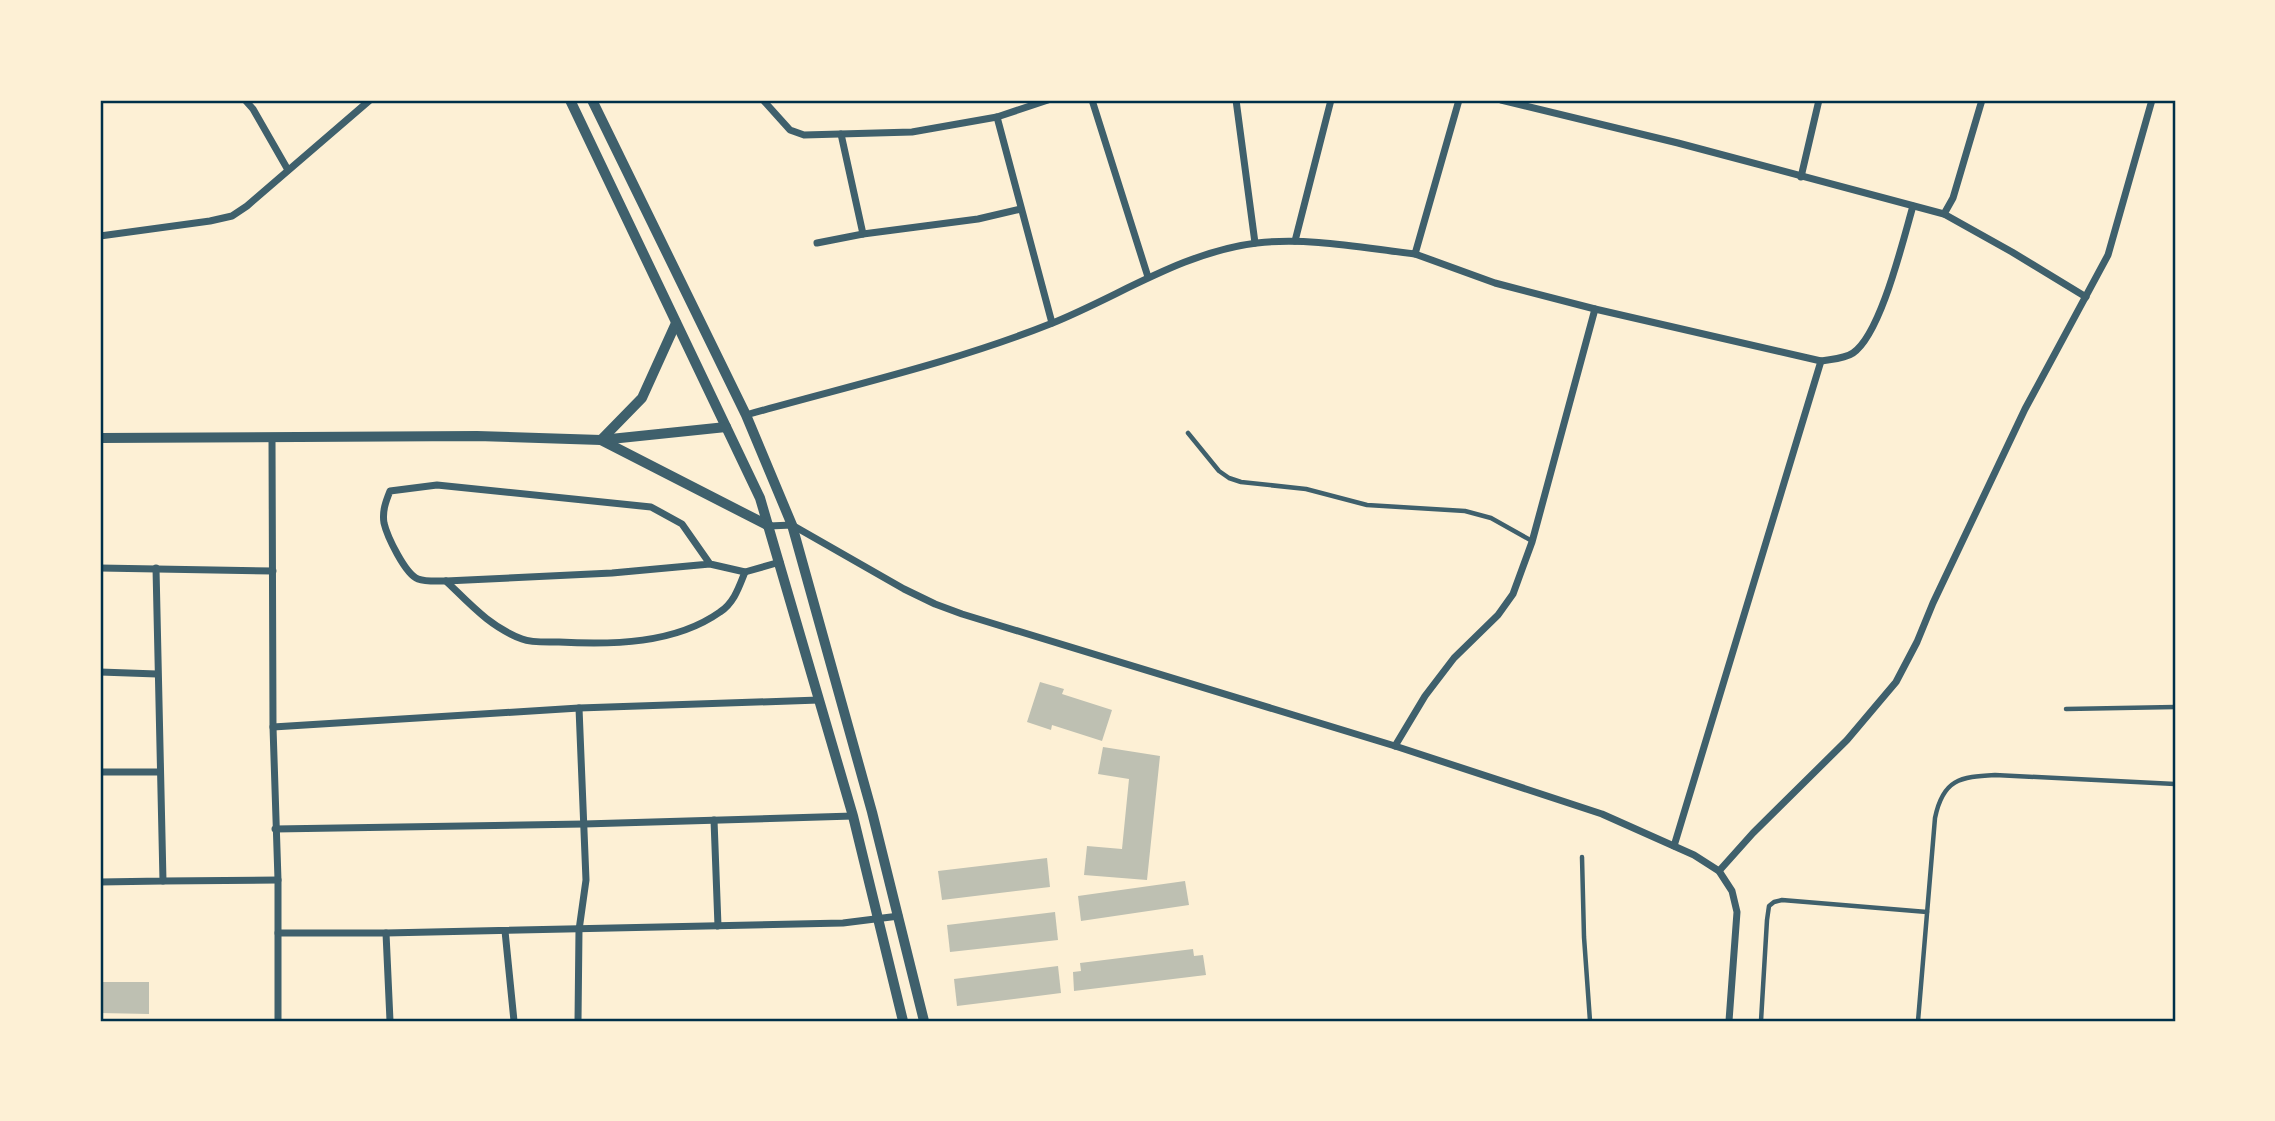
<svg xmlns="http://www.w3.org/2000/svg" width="2275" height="1121" font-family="'Nunito Sans',sans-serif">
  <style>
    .building { fill: #bec0b2 }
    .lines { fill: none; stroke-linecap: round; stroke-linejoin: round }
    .service { stroke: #3f606c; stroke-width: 4.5 }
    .minor { stroke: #3f606c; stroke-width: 7 }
    .tertiary { stroke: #3f606c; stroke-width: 10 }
    .neatline { fill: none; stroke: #003049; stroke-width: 2.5 }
  </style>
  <rect width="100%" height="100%" fill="#fdf0d5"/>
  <g class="building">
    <path d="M1040 682 1064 689 1062 694 1112 710 1102 741 1052 725 1051 730 1027 722Z"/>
    <path d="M1103 747 1160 756 1147 880 1084 875 1087 846 1122 849 1129 779 1098 774Z"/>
    <path d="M1047 858 1050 887 942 900 938 871Z"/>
    <path d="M1185 881 1189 905 1081 921 1078 896Z"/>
    <path d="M1055 912 1058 940 950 952 947 925Z"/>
    <path d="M1193 949 1194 956 1203 955 1206 975 1074 991 1073 972 1081 971 1080 963Z"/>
    <path d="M1058 966 1061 993 957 1006 954 979Z"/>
    <path d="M100 982H149V1014L100 1013Z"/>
  </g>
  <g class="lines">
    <g class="service">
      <path d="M1188 433 1219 471 1229 478 1241 482 1306 489 1367 505 1465 511 1491 518 1532 541"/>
      <path d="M2066 709 2175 707"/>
      <path d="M1582 857 1584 937 1590 1021"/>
      <path d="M1761 1021 1767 920 1769 906 1774 902 1782 900 1927 912"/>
      <path d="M1918 1021 1935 818C1943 779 1960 777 1995 775L2175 784"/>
    </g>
    <g class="minor">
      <path d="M245 100 253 109 288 170"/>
      <path d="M763 100 790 130 804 135 912 132 997 117 1048 100"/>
      <path d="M1092 100 1148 277"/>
      <path d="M1236 100 1255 243"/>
      <path d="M1501 100 1678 143 1944 214 2012 252 2086 297"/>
      <path d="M997 117 1052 323"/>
      <path d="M1801 177 1819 100"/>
      <path d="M1944 214 1953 198 1982 100"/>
      <path d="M863 234 978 219 1021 209"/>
      <path d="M100 236 210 221 232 216 247 206 370 100"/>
      <path d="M1295 241 1331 100"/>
      <path d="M817 243 863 234 841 134"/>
      <path d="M1415 254 1495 283 1595 309 1821 361 1674 846"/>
      <path d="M1821 361C1832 359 1844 359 1853 353 1881 334 1903 240 1913 206"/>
      <path d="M746 415C848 386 952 363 1050 324 1118 297 1182 252 1257 243 1309 237 1363 248 1415 254L1459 100"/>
      <path d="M272 438 273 727 278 880V1021"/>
      <path d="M769 526 792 525 904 589 935 604 962 614 1395 746 1602 814 1694 855 1719 871 1732 891 1737 912 1729 1021"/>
      <path d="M710 564 682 524 651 507 437 485 390 491C386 501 382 511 384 523 387 536 405 574 418 579 426 582 438 581 446 581L612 573 710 564 745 572 780 562"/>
      <path d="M100 568 273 571"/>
      <path d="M446 581C470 604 490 627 522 639 532 643 548 642 559 642 612 645 675 644 720 612 734 603 739 587 745 572"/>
      <path d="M100 672 157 674"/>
      <path d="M579 708 819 700"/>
      <path d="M273 727 579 708 586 880 579 930 578 1021"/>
      <path d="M1395 746 1425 696 1454 658 1498 615 1513 594 1532 542 1595 309"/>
      <path d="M100 772H160"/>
      <path d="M714 820 718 926"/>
      <path d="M275 829 584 824 853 816"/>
      <path d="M1719 871 1753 833 1847 740 1896 682 1917 642 1933 603 2025 409 2108 255 2152 100"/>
      <path d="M163 881 278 880"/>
      <path d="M100 882 163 881 156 568"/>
      <path d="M505 931 514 1021"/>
      <path d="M278 933H386L390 1021"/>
      <path d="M386 933 843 923 899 916"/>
    </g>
    <g class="tertiary">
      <path d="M570 100 760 498 853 816 903 1021"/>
      <path d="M592 100 746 415 792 525 872 812 924 1021"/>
      <path d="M676 323 642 398 601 440 769 526"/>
      <path d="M100 438 477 436 601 440 726 427"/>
    </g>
  </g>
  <rect width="2275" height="1121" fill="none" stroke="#fdf0d5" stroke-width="203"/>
  <rect x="102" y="102" width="2072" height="918" class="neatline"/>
</svg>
